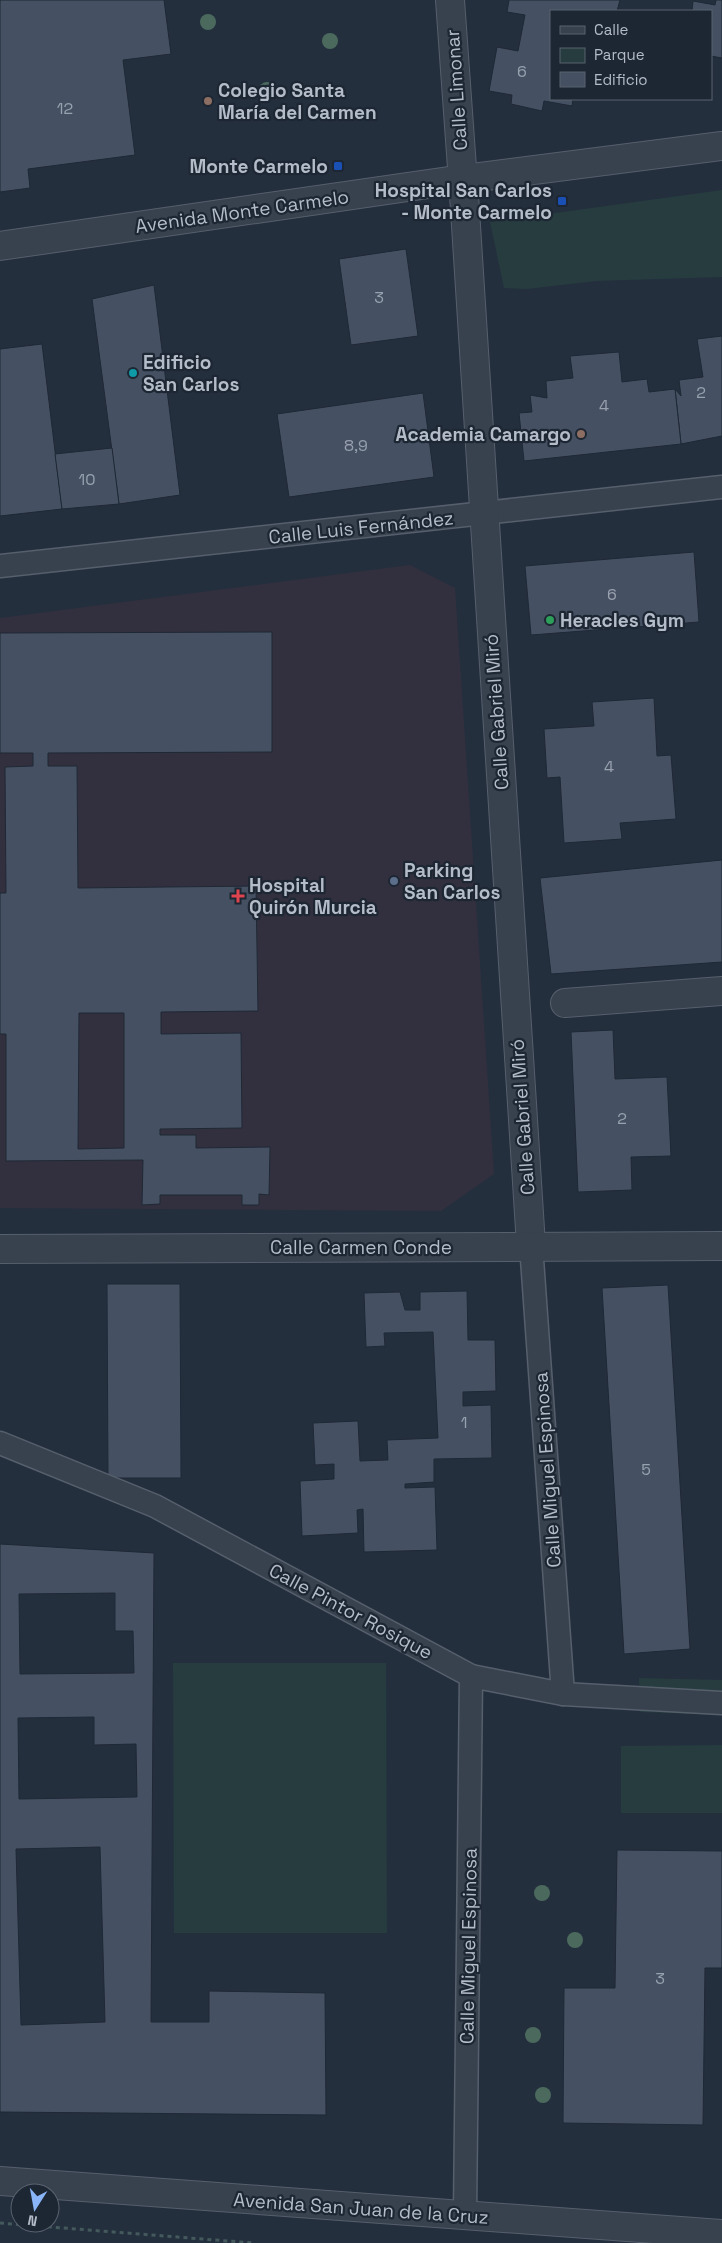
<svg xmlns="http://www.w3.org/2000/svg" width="722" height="2243" font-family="'Space Grotesk',sans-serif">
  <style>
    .medical { fill: #32303f }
    .green { fill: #263c3f }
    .building { fill: #455162; stroke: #1f2835; fill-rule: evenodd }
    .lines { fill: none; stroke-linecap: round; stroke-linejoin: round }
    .pedestrian-casing { stroke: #565f6c; stroke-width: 25 }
    .minor-casing { stroke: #565f6c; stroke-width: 30 }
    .tertiary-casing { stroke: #565f6c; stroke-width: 30 }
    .path { stroke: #44595c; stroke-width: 3; stroke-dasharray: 4 4; stroke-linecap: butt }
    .pedestrian { stroke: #38414e; stroke-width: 22 }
    .minor { stroke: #38414e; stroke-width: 28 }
    .tertiary { stroke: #38414e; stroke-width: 28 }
    .tree { fill: #4b6a5d }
    .education-dot { fill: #8d6e63; stroke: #1d2633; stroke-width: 2 }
    .transit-dot { fill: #1a4fb4; stroke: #1d2633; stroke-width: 2 }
    .culture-dot { fill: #0f9aa8; stroke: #1d2633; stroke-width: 2 }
    .leisure-dot { fill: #2e9e5b; stroke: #1d2633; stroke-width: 2 }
    .service-dot { fill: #5c6f8a; stroke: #1d2633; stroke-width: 2 }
    .health-dot { fill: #e0444e; stroke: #1d2633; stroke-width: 2 }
    .labels { text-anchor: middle; stroke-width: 4.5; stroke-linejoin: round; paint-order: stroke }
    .number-label { font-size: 16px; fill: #98a1af }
    .poi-label { font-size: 19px; font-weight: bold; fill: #b4bcc9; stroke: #1d2633; text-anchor: start }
    .street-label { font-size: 19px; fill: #b4bcc9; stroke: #1d2633 }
  </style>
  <rect width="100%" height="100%" fill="#242f3e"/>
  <path class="medical" d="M410 565 455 588 494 1174 441 1211 0 1208V618Z"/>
  <g class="green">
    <path d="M722 190V277L596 281 527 289 504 288 490 222Z"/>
    <path d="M173 1663H386L387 1933H174Z"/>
    <path d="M639 1678 722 1680V1715L640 1712Z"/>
    <path d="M722 1745V1813H621V1746Z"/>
  </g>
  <g class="building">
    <path d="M0 0H164L171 54 123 60 135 155 28 169 30 188 0 192Z"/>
    <path d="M509 0H620L617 11H551V99H573L572 106 544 101 542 111 511 104 512 95 489 91 497 47 518 51 525 15 507 12Z"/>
    <path d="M716 0H722V58L711 56V11H692L693 1 715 5Z"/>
    <path d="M406 249 418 336 351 345 339 259Z"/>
    <path d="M154 285 180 495 119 504 92 299Z"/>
    <path d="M722 336V436L681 444 675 389 681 396 679 380 703 377 697 339Z"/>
    <path d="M42 344 62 509 0 516V349Z"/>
    <path d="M619 352 622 382 647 379 649 392 675 389 681 444 524 461 519 413 532 412 530 395 547 398 546 381 573 378 570 356Z"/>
    <path d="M423 393 434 477 289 497 277 414Z"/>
    <path d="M112 448 119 504 62 509 55 454Z"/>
    <path d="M694 552 699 622 531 635 525 566Z"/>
    <path d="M272 632V752L48 753V766H77L78 888 256 886 258 1011 161 1012V1034L241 1033 242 1128 160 1129V1135H196V1148L270 1147 269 1195 259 1194V1205H242V1195H160V1204L142 1205 143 1160 6 1161V1034H0V893H6L5 767 33 766V753H0V633ZM79 1013H124V1148L78 1149Z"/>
    <path d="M654 698 657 756 671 755 676 819 620 823 622 839 564 843 560 777 547 778 544 729 594 726 592 702Z"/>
    <path d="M722 860V962L551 974 540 878Z"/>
    <path d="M613 1030 615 1079 667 1077 671 1156 631 1157 632 1190 578 1192 571 1032Z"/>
    <path d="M107 1284H180L181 1478H108Z"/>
    <path d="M668 1285 690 1649 624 1654 602 1288Z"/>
    <path d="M467 1291 468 1340H495L496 1391 463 1392V1406L491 1405 492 1458 434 1459V1482L405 1484V1488L435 1487 437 1550 364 1552 363 1509 357 1510 358 1533 302 1536 300 1481 334 1479V1464L315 1465 313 1423 358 1421 360 1461 388 1460 387 1440 438 1438 433 1332 384 1333 385 1346 366 1347 364 1293 400 1292 405 1310H420V1292Z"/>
    <path d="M0 1544 154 1553 151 2022H209V1991L325 1993 326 2115 0 2112ZM115 1593V1631H133L134 1673 20 1674 19 1594ZM94 1717V1745L136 1744 137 1797 19 1799 18 1718ZM100 1847 105 2022 21 2025 16 1849Z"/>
    <path d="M617 1850 722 1851V1968H705L703 2125 563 2123 564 1988H615Z"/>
  </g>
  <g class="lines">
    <defs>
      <g id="pedestrian">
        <path d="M0 566 722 487"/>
        <path d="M531 1245 563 1694"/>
        <path d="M0 1443 155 1506 471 1676 563 1694 722 1703"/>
        <path d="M465 2215 471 1676"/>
      </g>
      <g id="minor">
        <path d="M450 0 465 210 531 1245"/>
        <path d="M0 246 463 179 722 146"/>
        <path d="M565 1003 722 991"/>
        <path d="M0 1249 722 1246"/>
      </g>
      <path id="tertiary" d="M0 2181 722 2234"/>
    </defs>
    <use href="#pedestrian" class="pedestrian-casing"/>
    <use href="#minor" class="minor-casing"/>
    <use href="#tertiary" class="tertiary-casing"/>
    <path class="path" d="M0 2223 253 2243"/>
    <use href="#pedestrian" class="pedestrian"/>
    <use href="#minor" class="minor"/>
    <use href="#tertiary" class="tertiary"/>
  </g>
  <g class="tree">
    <circle cx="208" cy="22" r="8"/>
    <circle cx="330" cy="41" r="8"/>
    <circle cx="267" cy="90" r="8"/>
    <circle cx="542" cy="1893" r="8"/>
    <circle cx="575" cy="1940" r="8"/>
    <circle cx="533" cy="2035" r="8"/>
    <circle cx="543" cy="2095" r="8"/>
  </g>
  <g class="education-dot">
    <circle cx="208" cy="101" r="5"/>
    <circle cx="581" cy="434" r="5"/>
  </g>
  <g class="transit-dot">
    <rect x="333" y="161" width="10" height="10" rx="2.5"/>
    <rect x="557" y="196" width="10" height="10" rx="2.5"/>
  </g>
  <circle class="culture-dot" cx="133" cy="373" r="5"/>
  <circle class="leisure-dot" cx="550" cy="620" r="5"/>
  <circle class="service-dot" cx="394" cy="881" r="5"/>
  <path class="health-dot" d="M235.5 888.5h5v5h5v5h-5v5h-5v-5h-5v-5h5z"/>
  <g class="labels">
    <g class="number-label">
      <text x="522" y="77">6</text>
      <text x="65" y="114">12</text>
      <text x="379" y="303">3</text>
      <text x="701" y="398">2</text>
      <text x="604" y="411">4</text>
      <text x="356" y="451">8,9</text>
      <text x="87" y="485">10</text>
      <text x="612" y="600">6</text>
      <text x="609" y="772">4</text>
      <text x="622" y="1124">2</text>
      <text x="464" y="1428">1</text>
      <text x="646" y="1475">5</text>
      <text x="660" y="1984">3</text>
    </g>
    <g class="poi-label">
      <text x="218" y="97">Colegio Santa<tspan x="218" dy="22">María del Carmen</tspan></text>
      <text x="328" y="173" text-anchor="end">Monte Carmelo</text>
      <text x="552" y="197" text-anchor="end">Hospital San Carlos<tspan x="552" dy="22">- Monte Carmelo</tspan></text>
      <text x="143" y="369">Edificio<tspan x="143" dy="22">San Carlos</tspan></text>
      <text x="571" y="441" text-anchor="end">Academia Camargo</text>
      <text x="560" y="627">Heracles Gym</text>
      <text x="404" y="877">Parking<tspan x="404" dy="22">San Carlos</tspan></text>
      <text x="249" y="892">Hospital<tspan x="249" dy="22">Quirón Murcia</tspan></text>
    </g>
    <g class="street-label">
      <text transform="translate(456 90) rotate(-94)" y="7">Calle Limonar</text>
      <text transform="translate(242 211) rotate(-8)" y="7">Avenida Monte Carmelo</text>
      <text transform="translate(361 527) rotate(-6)" y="7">Calle Luis Fernández</text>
      <text transform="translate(496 712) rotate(-94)" y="7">Calle Gabriel Miró</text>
      <text transform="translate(522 1117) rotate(-94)" y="7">Calle Gabriel Miró</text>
      <text x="361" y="1254">Calle Carmen Conde</text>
      <text transform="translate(547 1470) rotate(-94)" y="7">Calle Miguel Espinosa</text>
      <text transform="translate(351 1611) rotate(28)" y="7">Calle Pintor Rosique</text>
      <text transform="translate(468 1946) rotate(-89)" y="7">Calle Miguel Espinosa</text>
      <text transform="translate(361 2208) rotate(4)" y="7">Avenida San Juan de la Cruz</text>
    </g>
  </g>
  <rect x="550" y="10" width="162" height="90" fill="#1d2633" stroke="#59626f"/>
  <rect x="560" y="26" width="25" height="8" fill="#38414e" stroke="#59626f"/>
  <text x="594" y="35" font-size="15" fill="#b4bcc9">Calle</text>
  <rect x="560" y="48" width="25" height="15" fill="#263c3f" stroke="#59626f"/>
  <text x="594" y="60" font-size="15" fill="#b4bcc9">Parque</text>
  <rect x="560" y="72" width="25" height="15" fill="#455162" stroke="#59626f"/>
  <text x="594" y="85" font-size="15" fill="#b4bcc9">Edificio</text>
  <g transform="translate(35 2208) rotate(191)"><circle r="24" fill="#1d2633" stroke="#59626f"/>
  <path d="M0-4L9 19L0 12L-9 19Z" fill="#8ab4f8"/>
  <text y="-8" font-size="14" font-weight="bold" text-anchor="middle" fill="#b4bcc9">N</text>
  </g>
</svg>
